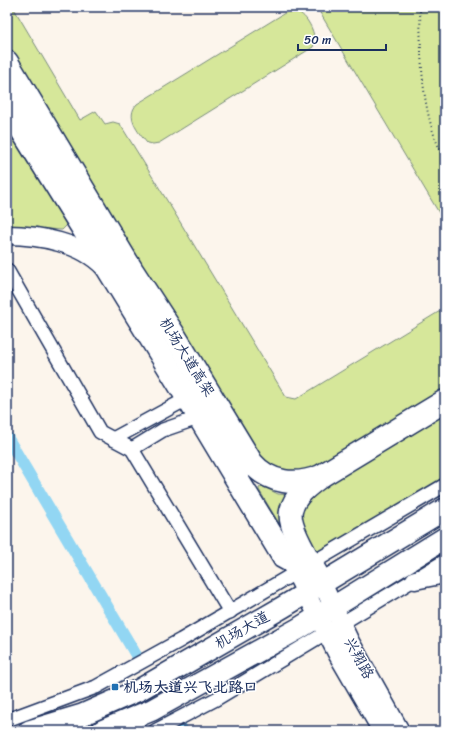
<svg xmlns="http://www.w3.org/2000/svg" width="452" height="738" font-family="Sriracha,'LXGW WenKai TC',sans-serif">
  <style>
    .green { fill: #d6e79a; stroke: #788b7c }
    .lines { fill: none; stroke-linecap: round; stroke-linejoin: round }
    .canal { stroke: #92d6f3; stroke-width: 12 }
    .lane-casing { stroke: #1b2f5e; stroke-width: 10 }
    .street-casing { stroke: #1b2f5e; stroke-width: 16 }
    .secondary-casing { stroke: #1b2f5e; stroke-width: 21 }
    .primary-casing { stroke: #1b2f5e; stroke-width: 24 }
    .highway-casing { stroke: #1b2f5e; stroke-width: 25 }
    .path { stroke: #1b2f5e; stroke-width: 2; stroke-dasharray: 1 3; stroke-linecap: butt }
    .lane { stroke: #fff; stroke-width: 7 }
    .street { stroke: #fff; stroke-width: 13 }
    .secondary { stroke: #fff; stroke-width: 18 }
    .primary { stroke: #fff; stroke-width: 21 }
    .highway { stroke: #fff; stroke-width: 22 }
    .poi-dot { fill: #1f6fb2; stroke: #fff; stroke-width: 1.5 }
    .labels { text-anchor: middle; stroke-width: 3; stroke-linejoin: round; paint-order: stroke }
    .street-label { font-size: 15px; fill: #1b2f5e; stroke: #fff }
    .poi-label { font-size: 15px; font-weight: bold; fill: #1b2f5e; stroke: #fff; text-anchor: start }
  </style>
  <rect width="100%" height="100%" fill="#fcf5ec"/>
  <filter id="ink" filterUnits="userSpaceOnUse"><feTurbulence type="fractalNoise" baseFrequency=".025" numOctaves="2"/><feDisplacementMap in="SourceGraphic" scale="8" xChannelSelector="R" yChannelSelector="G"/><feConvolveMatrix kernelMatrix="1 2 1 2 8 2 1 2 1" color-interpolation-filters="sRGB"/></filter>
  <g filter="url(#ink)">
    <g class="green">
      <path d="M7 7H13L80 120 96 111 105 124 113 122 120 124 174 212 286 397 296 399 445 308V390L306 471H265L7 46Z"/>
      <path d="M317 7H445V223L319 11Z"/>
      <path d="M288 11C292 11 297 11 301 14 309 19 318 38 313 47L159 143 153 144 147 143C138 132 125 117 137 104Z"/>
      <path d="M13 140 16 143 65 221 66 226 62 230 7 226V144L10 141Z"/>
      <path d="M445 413V481L319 552 313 550 298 519 309 495Z"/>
      <path d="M262 486 278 494 291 495 298 555 259 490V488Z"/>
    </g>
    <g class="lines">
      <g class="canal">
        <path d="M7 437 136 655"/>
        <path d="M181 728 183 731"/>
      </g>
      <defs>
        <g id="lane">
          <path d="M7 121 86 248"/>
          <path d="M99 269 192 420 278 563 289 569"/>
        </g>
        <g id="street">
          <path d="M7 270 100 432 132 449 230 612"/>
          <path d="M113 439 181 402"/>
          <path d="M132 449 163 430 192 420"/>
          <path d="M7 720 96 687 181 640 445 485"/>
          <path d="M155 731 216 699 445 561"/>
        </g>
        <g id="secondary">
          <path d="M7 99 288 558 338 655 382 731"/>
          <path d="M7 235C39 235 82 243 104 267"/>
          <path d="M415 580 445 574"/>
          <path d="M322 583 350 642 400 731"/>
        </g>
        <g id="primary">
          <path d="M29 731 82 715 139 690 283 607 445 509"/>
          <path d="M102 731 152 710 298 629 445 538"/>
        </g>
        <g id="highway">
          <path d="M7 62 132 270 173 333 252 463C270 484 296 486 321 476L445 401"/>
          <path d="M216 442 250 465"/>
          <path d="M320 477C309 485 294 496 291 511 287 529 313 566 322 583"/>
        </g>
      </defs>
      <use href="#lane" class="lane-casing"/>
      <use href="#street" class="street-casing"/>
      <use href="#secondary" class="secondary-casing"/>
      <use href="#primary" class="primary-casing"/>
      <use href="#highway" class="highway-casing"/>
      <path class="path" d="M420 7C421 58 420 114 445 160"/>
      <use href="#lane" class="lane"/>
      <use href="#street" class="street"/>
      <use href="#secondary" class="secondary"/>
      <use href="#primary" class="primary"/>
      <use href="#highway" class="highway"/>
    </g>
  </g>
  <rect class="poi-dot" x="111" y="683" width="8" height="8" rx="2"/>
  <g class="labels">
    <g class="street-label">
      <text transform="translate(187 357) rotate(58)" y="5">机场大道高架</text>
      <text transform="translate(242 630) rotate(-30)" y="5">机场大道</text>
      <text transform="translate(359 658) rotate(61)" y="5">兴翔路</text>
    </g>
    <g class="poi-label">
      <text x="123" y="692">机场大道兴飞北路口</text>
    </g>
  </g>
  <rect width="452" height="738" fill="none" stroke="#fff" stroke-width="24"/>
  <rect x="12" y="12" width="428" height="714" fill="none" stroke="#1b2f5e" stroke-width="1.5" filter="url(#ink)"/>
  <path d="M298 44v6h88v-6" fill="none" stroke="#1b2f5e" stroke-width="2"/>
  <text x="304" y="44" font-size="12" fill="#1b2f5e" stroke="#ffffff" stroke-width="3" paint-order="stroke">50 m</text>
</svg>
